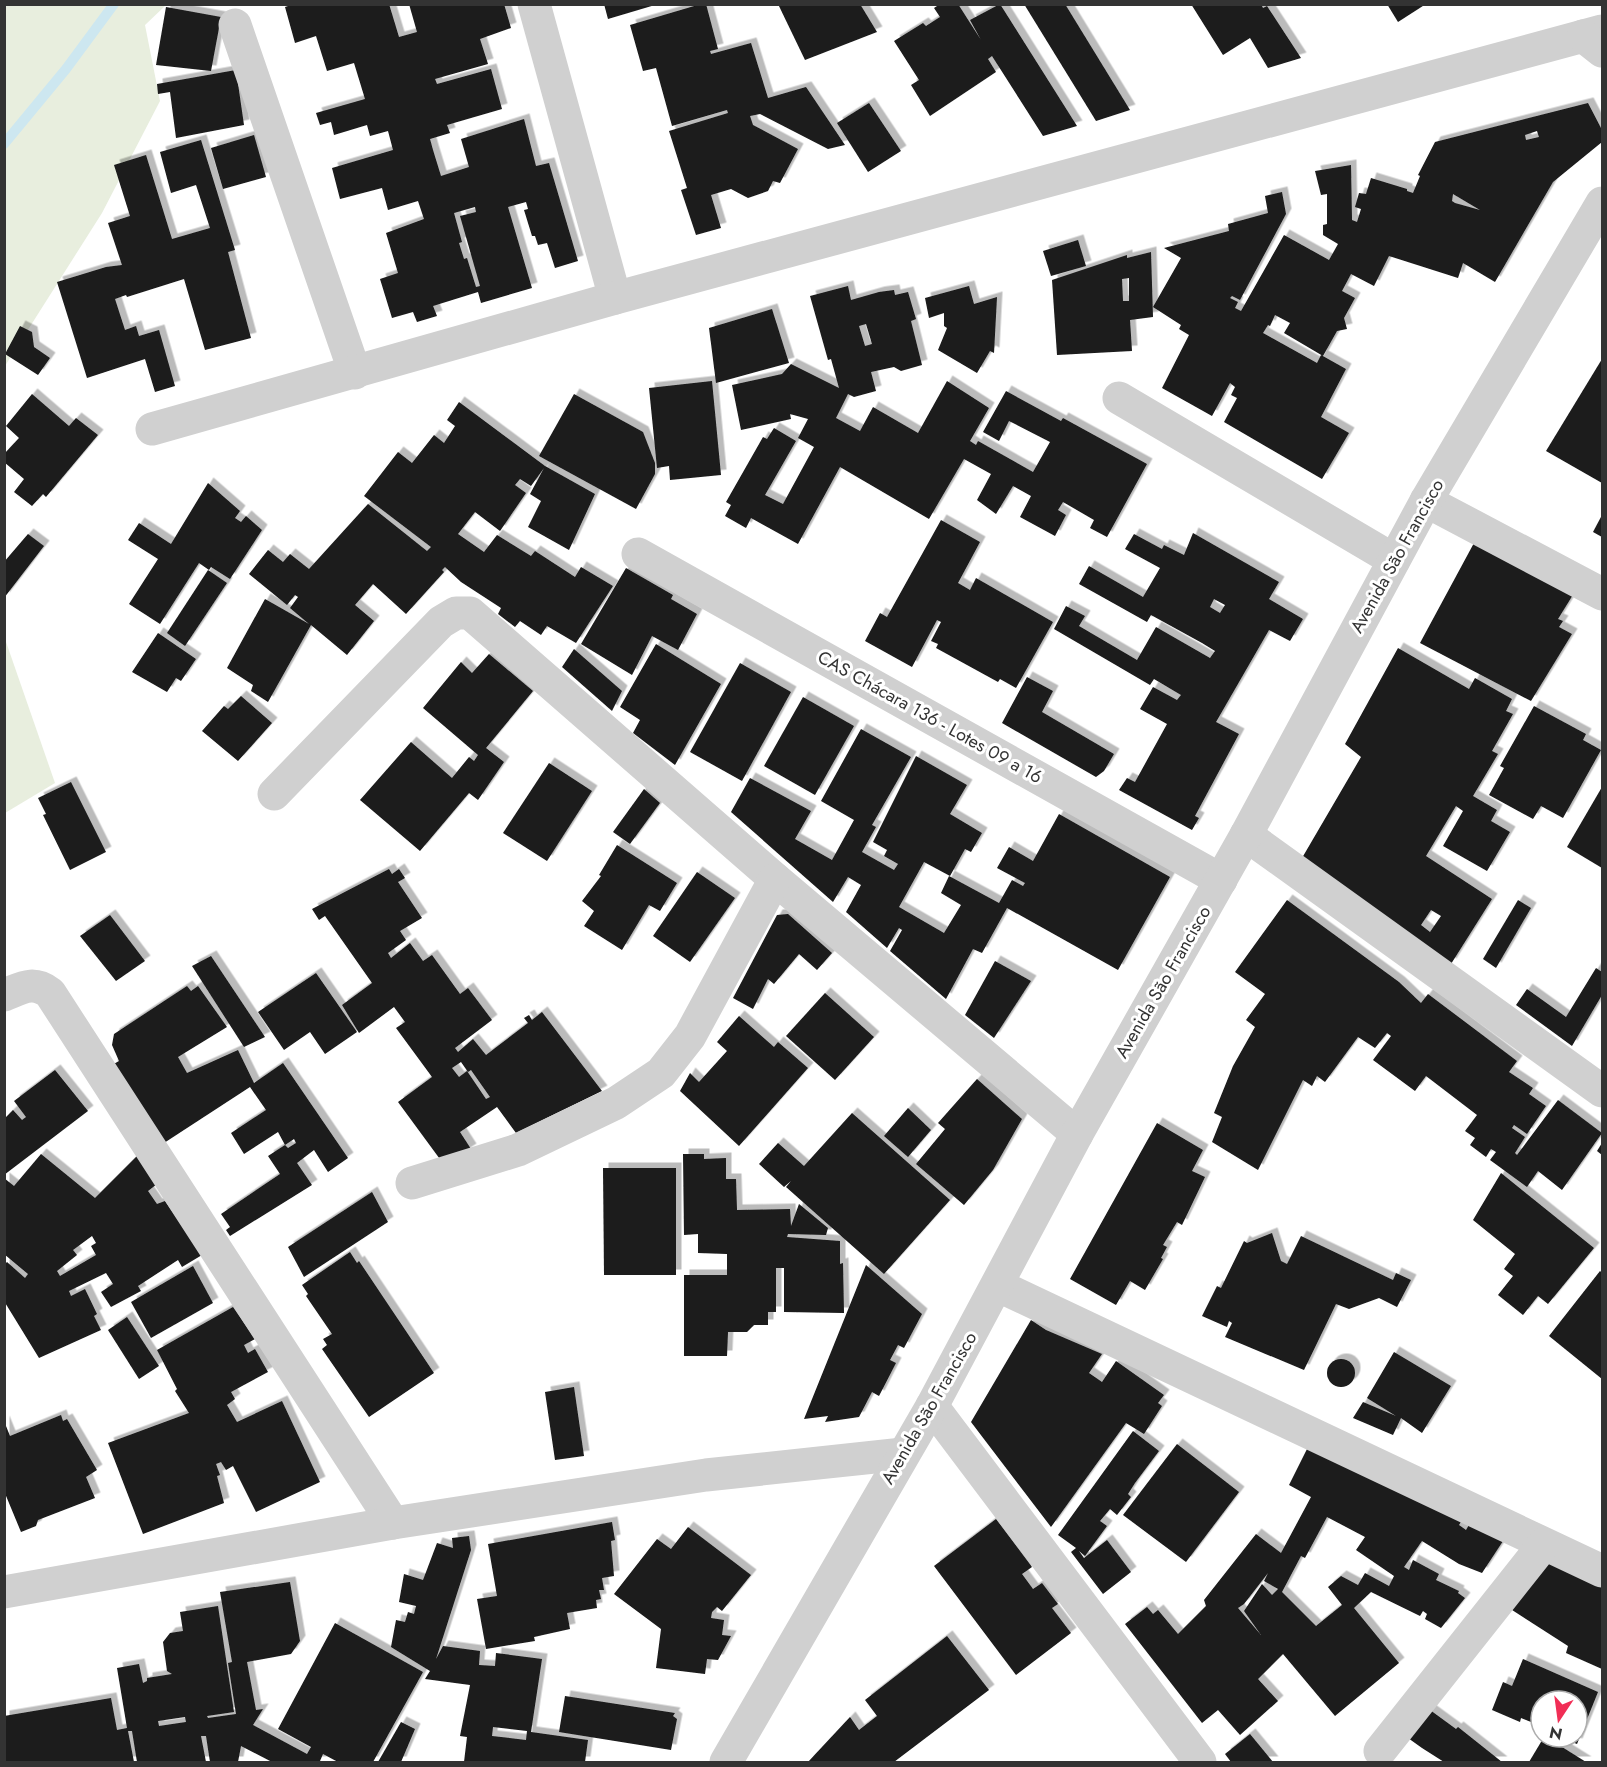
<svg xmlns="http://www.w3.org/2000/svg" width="1607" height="1767" font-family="Jost,sans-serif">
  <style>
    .green { fill: #e8eede }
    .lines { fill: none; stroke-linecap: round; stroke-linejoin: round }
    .stream { stroke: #cde7f0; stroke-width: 10 }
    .building { fill: #1a1a1a; fill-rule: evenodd; filter: url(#shadow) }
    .minor { stroke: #d0d0d0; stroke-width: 33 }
    .tertiary { stroke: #d0d0d0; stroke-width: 33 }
    .labels { text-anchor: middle; stroke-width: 6; stroke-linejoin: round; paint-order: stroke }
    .street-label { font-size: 18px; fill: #333; stroke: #fff }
  </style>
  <defs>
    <filter id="shadow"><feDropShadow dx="5.5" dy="-5.5" stdDeviation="0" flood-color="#0004"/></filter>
  </defs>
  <rect width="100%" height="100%" fill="#fff"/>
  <g class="green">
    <path d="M5 5H166L145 25 160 101 102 213 5 366Z"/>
    <path d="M5 639 55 783 5 813H4Z"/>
  </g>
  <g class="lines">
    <path class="stream" d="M4 144 66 69 114 4"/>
  </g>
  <g class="building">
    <path d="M294 4H389L399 37 417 32 409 4H504L511 28 480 39 488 64 435 79 437 84 491 69 502 109 447 125 450 133 430 139 433 150 441 176 469 167 461 139 524 119 536 166 549 163 578 261 555 268 547 243 538 245 535 236H532L524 210 528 209 526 202 508 207 532 288 481 303 478 292 433 306 437 316 417 322 413 312 392 318 380 279 398 273 386 233 424 219 418 201 388 210 382 188 340 199 332 168 393 150 388 131 370 136 367 125 334 135 331 122 320 125 316 113 365 99 354 63 327 71 316 36 295 43 285 7ZM475 207 476 212 460 216 480 286 476 287 467 258 464 259 459 243 462 242 454 213Z"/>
    <path d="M604 4H655V5L608 19Z"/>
    <path d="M701 4H706L718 49 710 51 711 54 751 43 768 98 806 87 845 145 828 149 760 114 750 116 753 125 798 149 780 183 773 181 768 191 748 198 731 189 711 195 721 228 696 235 681 190 687 188 669 131 728 113 727 110 672 126 656 68 643 71 630 25Z"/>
    <path d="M778 4H860L877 32 805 60Z"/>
    <path d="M940 4H958L981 40 970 20 1000 4 1077 126 1043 136 992 56 988 59 996 72 930 116 911 85 919 80 894 41 923 23 926 26 940 17 934 8Z"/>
    <path d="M1024 4H1065L1130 110 1096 121Z"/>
    <path d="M1191 4H1261L1263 8 1267 6 1301 58 1268 68 1250 38 1223 55Z"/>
    <path d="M1387 4H1426L1398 22Z"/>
    <path d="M166 7 221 17 211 71 156 65Z"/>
    <path d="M236 70 244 125 176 138 170 92 158 94 157 84Z"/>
    <path d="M869 103 901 151 868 172 837 123Z"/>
    <path d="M1588 103 1602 130V142L1553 182 1495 282 1463 263 1458 278 1389 256 1374 286 1351 274 1342 291 1355 298 1344 318 1347 329 1337 331 1323 356 1284 333 1290 323 1275 315 1270 326 1268 325 1263 333 1317 363 1321 355 1346 369 1321 417 1349 433 1322 479 1224 422 1237 398 1231 395 1235 387 1230 383 1212 416 1162 388 1189 335 1179 329 1181 325 1153 307 1181 258 1164 248 1229 231 1228 224 1268 213 1265 196 1282 192 1286 214 1240 300 1232 296 1230 298 1238 302 1235 308 1241 311 1284 235 1329 260 1338 244 1323 235V225L1327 224V194L1321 195 1315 171 1351 165 1352 220 1357 222 1361 209 1355 207 1359 193 1366 194 1371 178 1407 189V191L1413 193 1420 176 1418 175 1435 142ZM1537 131 1539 137 1526 140 1525 135ZM1453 194 1480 210 1455 203 1452 201Z"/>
    <path d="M254 135 266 177 223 189 211 148Z"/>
    <path d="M201 140 235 250 228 252 251 338 205 350 184 279 127 297 126 295 115 299 125 330 136 326 139 336 159 330 175 386 155 392 145 359 87 378 57 282 106 267 122 265 108 223 130 216 114 165 146 155 172 239 210 228 196 185 171 193 160 152Z"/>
    <path d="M1078 240 1086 266 1051 276 1043 251Z"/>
    <path d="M1151 252 1153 317 1130 320 1132 351 1057 355 1052 280 1127 255V258ZM1129 278V301H1123L1122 279Z"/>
    <path d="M848 286 851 300 879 292 894 290 895 295 908 292 916 319 911 321 922 365 901 371 894 367 871 372 876 391 854 397 848 394 836 418 860 431 873 407 918 433 947 381 989 408 970 441 976 445 978 441 1033 472 1050 442 1009 421 999 441 983 432 1006 391 1061 421 1063 418 1147 464 1107 537 1090 528 1094 520 1063 502 1058 510 1066 515 1055 536 1020 517 1031 496 1013 486 996 514 977 500 991 474 964 459 929 519 840 467 798 544 751 518 746 528 725 516 731 505 726 502 763 437 767 439 774 428 796 441 765 495 783 504 814 447 798 438 808 419 790 414 791 419 741 430 732 385 782 374 791 364 839 388 831 359 828 360 810 296ZM866 324 872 344 865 346 859 326Z"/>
    <path d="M969 286 974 304 997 297 994 353 990 351 977 373 938 350 947 328 944 326V313L929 318 925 298Z"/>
    <path d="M772 309 789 363 716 383 709 328Z"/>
    <path d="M20 326 32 332 34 347 50 358 38 375 5 354Z"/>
    <path d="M1602 359V483L1546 451Z"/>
    <path d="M712 381 721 475 670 480 669 466 657 468 649 388Z"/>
    <path d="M32 394 69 426 76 418 98 435 46 497 43 494 32 506 14 492 24 479 4 462V454L19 438 6 426Z"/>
    <path d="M574 394 643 432 655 463V474L636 509 539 456Z"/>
    <path d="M459 402 545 466 595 494 569 550 528 527 541 501 530 494 544 468 531 486 520 479 515 485 526 493 500 531 475 512 458 534 484 552 497 535 531 556 535 551 575 577 581 567 613 586 576 643 547 626 541 635 520 621 515 627 498 614 501 608 461 582 445 567 442 570 444 572 406 614 373 584 355 605 374 621 347 655 311 625 268 702 251 691 253 685 227 668 265 599 309 624 290 608 298 597 295 595 287 605 249 574 268 550 283 562 290 554 309 569 368 504 427 551 431 547 364 496 398 452 412 463 434 435 444 443 455 426 447 420Z"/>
    <path d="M208 483 240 511 235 518 241 522 246 516 262 530 230 579 211 567 209 570 199 563 160 624 129 604 158 559 128 540 139 523 171 544Z"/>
    <path d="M1602 515V537L1593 532Z"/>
    <path d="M941 520 980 542 958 583 970 590 976 578 1053 622 1016 688 1000 679 998 682 936 648 938 644 931 641 941 622 937 620 912 667 865 641 880 613 887 617Z"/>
    <path d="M1481 530 1579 585 1558 619 1563 621 1559 627 1572 634 1531 701 1420 643Z"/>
    <path d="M1193 533 1279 582 1269 599 1303 619 1290 641 1269 630 1216 722 1239 734 1195 816 1199 818 1192 830 1119 790 1127 778 1135 782 1167 724 1140 709 1153 687 1177 700 1181 695 1154 679 1150 685 1054 629 1066 606 1085 616 1079 626 1137 660 1156 627 1210 658 1215 651 1202 643 1151 615 1147 622 1079 584 1089 566 1143 597 1160 568 1125 549 1134 534 1162 549 1164 545 1184 555ZM1214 599 1225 605 1220 613 1210 607Z"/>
    <path d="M28 534 44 546 4 598V562Z"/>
    <path d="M626 568 673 595 671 599 697 614 678 650 652 636 632 675 581 644Z"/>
    <path d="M208 570 227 583 185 646 167 633Z"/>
    <path d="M158 633 196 659 181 681 176 678 167 692 132 672Z"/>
    <path d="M656 644 721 684 675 765 633 733 640 720 620 707Z"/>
    <path d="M1398 648 1469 689 1475 678 1512 699 1506 711 1513 714 1492 751 1498 754 1473 796 1497 810 1491 821 1510 832 1487 871 1443 846 1463 811 1456 806 1426 856 1492 899 1451 964 1302 858 1361 757 1345 744ZM1431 910 1441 916 1430 932 1421 925Z"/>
    <path d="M574 649 622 691 612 711 562 667Z"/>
    <path d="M489 654 533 691 486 748 504 762 478 800 469 793 420 851 360 800 411 742 452 778 469 757 474 761 478 755 423 708 461 662 472 673Z"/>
    <path d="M740 663 791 692 742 781 690 752Z"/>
    <path d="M1027 677 1053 691 1042 712 1114 754 1104 771 1096 777 1002 723Z"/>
    <path d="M241 696 272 723 238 761 202 731 224 706 228 709Z"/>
    <path d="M803 697 854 726 815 795 764 766Z"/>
    <path d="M1534 706 1586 734 1583 740 1601 750 1563 818 1541 806 1533 819 1489 795 1504 768 1500 766Z"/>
    <path d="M861 729 911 757 872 825 876 827 862 852 894 870 898 864 884 856 887 850 873 842 916 756 967 785 950 814 982 833 971 852 965 849 950 876 924 862 899 907 944 933 961 905 941 893 949 876 999 903 1012 880 1023 886 1025 883 997 868 1009 847 1033 861 1059 814 1170 877 1118 970 1007 908 982 953 973 949 946 999 890 951 902 930 899 928 887 948 846 912 861 885 848 877 833 902 731 812 750 778 811 811 795 839 832 860 854 820 821 801Z"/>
    <path d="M549 763 592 791 547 861 503 833Z"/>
    <path d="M71 782 106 852 70 870 43 815 46 814 38 798Z"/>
    <path d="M1602 787V868L1567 847Z"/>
    <path d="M644 789 660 803 630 844 613 832Z"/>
    <path d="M617 845 677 883 660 911 649 905 622 950 584 926 594 911 582 901 601 876 599 875Z"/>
    <path d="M389 869 392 874 399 869 405 878 398 882 422 918 400 931 406 940 388 953 391 958 410 943 423 961 432 955 460 994 468 988 492 1020 455 1048 458 1052 473 1039 486 1055 528 1023 524 1018 529 1015 532 1020 542 1012 602 1091 516 1133 497 1107 460 1132 471 1149 445 1166 398 1102 432 1077 396 1028 405 1022 394 1007 359 1033 342 1005 372 983 325 916 319 920 312 909ZM461 1062 468 1072 471 1070 490 1097 486 1099 467 1071 459 1077 452 1068Z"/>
    <path d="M697 872 735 898 690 962 653 936Z"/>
    <path d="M1287 900 1399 982 1421 1003 1428 994 1517 1061 1509 1072 1533 1088 1529 1094 1546 1106 1527 1134 1514 1125 1512 1128 1525 1137 1515 1153 1517 1155 1558 1100 1602 1133 1562 1190 1538 1171 1527 1187 1490 1160 1496 1152 1491 1149 1486 1157 1470 1145 1475 1138 1465 1131 1477 1115 1426 1076 1415 1091 1373 1060 1391 1036 1387 1033 1375 1048 1358 1037 1325 1082 1317 1076 1312 1086 1303 1080 1258 1170 1212 1142 1222 1117 1214 1113 1233 1066 1255 1027 1246 1020 1265 994 1235 972Z"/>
    <path d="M1518 900 1531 908 1496 968 1483 959Z"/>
    <path d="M788 914 832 953 817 970 799 954 774 984 768 979 753 1009 733 998 777 915Z"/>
    <path d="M110 915 145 961 116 981 80 936Z"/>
    <path d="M211 956 265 1037 244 1047 192 966Z"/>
    <path d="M995 961 1031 981 994 1038 965 1015Z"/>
    <path d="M1596 968 1602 972V995L1572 1046 1516 1005 1527 989 1566 1017Z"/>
    <path d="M316 973 357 1032 325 1054 310 1032 284 1050 258 1012Z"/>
    <path d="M187 986 191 991 198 986 227 1027 178 1057 187 1073 238 1050 254 1083 283 1063 348 1158 328 1172 314 1150 297 1163 312 1185 230 1236 226 1230 230 1227 221 1214 280 1174 268 1156 285 1145 288 1148 296 1143 294 1139 285 1145 278 1132 244 1154 231 1133 266 1110 250 1087 164 1143 112 1065 119 1061 112 1045 114 1034Z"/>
    <path d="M825 993 874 1037 835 1080 786 1036Z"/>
    <path d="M739 1016 774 1047 778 1042 808 1068 739 1146 680 1091 690 1073 699 1082 727 1051 717 1042Z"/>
    <path d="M55 1070 88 1111 4 1175V1119L13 1110 22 1120 26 1117 14 1101Z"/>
    <path d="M977 1079 1022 1119 993 1170 964 1205 916 1164 945 1129 938 1123Z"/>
    <path d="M908 1108 931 1130 908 1157 884 1136Z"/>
    <path d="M852 1113 950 1200 884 1274 786 1187 791 1181 784 1187 759 1164 778 1143 804 1166Z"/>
    <path d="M1157 1123 1203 1150 1192 1171 1205 1177 1182 1225 1177 1222 1163 1245 1167 1247 1161 1258 1163 1259 1145 1290 1130 1281 1116 1305 1070 1279Z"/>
    <path d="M1602 1143V1155L1597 1151Z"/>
    <path d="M41 1154 95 1198 137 1156 157 1184 148 1191 157 1204 165 1201 202 1255 182 1267 178 1260 138 1286 141 1291 111 1307 101 1292 113 1284 106 1273 69 1291 71 1296 85 1289 97 1314 94 1316 101 1330 39 1358 4 1301V1265L7 1262 25 1278 28 1274 4 1254V1178L14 1186ZM92 1236 96 1243 91 1246 96 1255 60 1276 57 1271 77 1255 73 1250Z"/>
    <path d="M683 1154H704V1159L726 1158V1179H736L737 1210 790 1209 791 1226 799 1204 828 1228 826 1235 788 1234 787 1237 840 1241V1264L843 1263 844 1313 784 1312V1268H776V1312H768V1325H754L747 1332H728L727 1356H684V1275H727V1254L698 1253V1234L684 1235Z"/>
    <path d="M603 1168H676V1275H604Z"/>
    <path d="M1501 1173 1594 1248 1548 1304 1538 1296 1523 1315 1498 1295 1513 1276 1504 1269 1515 1254 1473 1220Z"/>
    <path d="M372 1192 388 1222 304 1277 288 1247Z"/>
    <path d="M1272 1233 1281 1261 1287 1264 1301 1236 1393 1280 1396 1273 1411 1280 1397 1307 1379 1298 1349 1309 1336 1304 1304 1370 1225 1337 1232 1323 1229 1321 1227 1327 1202 1316 1217 1286 1221 1288 1244 1241 1247 1243Z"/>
    <path d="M350 1252 357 1263 359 1261 434 1373 369 1417 322 1349 327 1345 323 1339 332 1334 306 1296 308 1294 302 1285Z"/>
    <path d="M866 1265 922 1314 904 1348 898 1345 890 1360 896 1363 879 1396 872 1392 859 1417 825 1422 828 1416 804 1419Z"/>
    <path d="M193 1266 213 1303 151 1338 131 1302Z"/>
    <path d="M1600 1271 1602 1273V1379L1549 1336Z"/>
    <path d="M233 1307 255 1339 244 1345 248 1353 255 1349 268 1372 231 1392 235 1399 227 1405 237 1422 282 1401 320 1482 256 1512 233 1466 226 1470 221 1462 216 1464 220 1475 217 1476 224 1503 143 1534 108 1443 189 1413 175 1391 177 1389 157 1350Z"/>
    <path d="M127 1317 159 1366 139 1379 108 1330Z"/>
    <path d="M1031 1320 1046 1330 1102 1354 1089 1373 1102 1382 1116 1361 1164 1395 1158 1403 1162 1406 1144 1434 1126 1423 1051 1527 971 1422Z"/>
    <path d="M1394 1352 1451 1386 1422 1433 1401 1418 1393 1435 1353 1418 1363 1402 1396 1416 1367 1398Z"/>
    <circle cx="1341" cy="1373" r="14"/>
    <path d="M574 1387 584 1456 555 1460 545 1392Z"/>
    <path d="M61 1415 63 1421 67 1419 97 1470 86 1477 95 1498 38 1520 36 1526 21 1532 4 1491V1421L10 1436Z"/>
    <path d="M1133 1431 1159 1451 1135 1483 1128 1494 1131 1497 1117 1515 1110 1509 1100 1521 1107 1526 1085 1556 1079 1551 1084 1558 1107 1540 1131 1572 1103 1594 1071 1552 1076 1548 1058 1535Z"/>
    <path d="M1177 1444 1239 1492 1186 1562 1123 1515Z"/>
    <path d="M1309 1445 1465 1515 1459 1525 1466 1530 1473 1518 1505 1538 1482 1573 1459 1564 1422 1541 1404 1567 1409 1570 1413 1560 1439 1574 1436 1580 1459 1591 1458 1593 1465 1598 1441 1628 1425 1619 1427 1614 1423 1611 1420 1616 1371 1592 1354 1608 1399 1663 1335 1716 1283 1654 1258 1679 1278 1701 1240 1735 1218 1710 1202 1723 1125 1624 1147 1607 1153 1614 1158 1610 1178 1634 1206 1606 1204 1600 1256 1534 1281 1553 1311 1497 1289 1485ZM1327 1517 1365 1537 1356 1550 1394 1576 1389 1586 1365 1573 1358 1585 1341 1576 1328 1587 1342 1605 1316 1626 1282 1592 1301 1556 1305 1558ZM1268 1573 1264 1581 1278 1589 1272 1595 1262 1584 1244 1611 1261 1635 1238 1608 1244 1604Z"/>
    <path d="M996 1519 1032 1567 1022 1574 1033 1589 1042 1583 1058 1604 1052 1608 1071 1633 1016 1675 934 1566Z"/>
    <path d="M612 1522 615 1540 611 1541 614 1576 602 1578 604 1590H599L601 1599 596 1600 597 1608 567 1613 570 1629 534 1637 535 1641 486 1649 477 1599 497 1596 488 1544Z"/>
    <path d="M688 1527 751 1575 722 1611 717 1607 712 1612 711 1618 724 1620 722 1635 731 1636 718 1660 707 1659 705 1674 656 1668 661 1629 614 1594 657 1539 671 1549Z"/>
    <path d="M469 1536 471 1550 436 1659 443 1646 480 1651 479 1665 495 1666 496 1653 542 1659 531 1732 588 1740 585 1762H464L467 1737 460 1736 470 1685 425 1679 430 1671 391 1647 396 1620 405 1622 408 1612 414 1614 416 1606 399 1602 404 1574 423 1580 437 1543 453 1548 452 1538ZM493 1727 527 1731 526 1740 492 1736Z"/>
    <path d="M1557 1546 1602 1578V1669L1566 1653 1568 1646 1509 1608Z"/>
    <path d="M290 1582 300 1641 291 1654 247 1662 256 1710 263 1709 253 1725 307 1754 311 1747 278 1729 335 1623 423 1672 373 1762H338L323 1754 320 1761 323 1762H272L241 1746 238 1762H210L206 1736H201L206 1762H137L132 1731H128L134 1762H4V1716L111 1698 117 1730 127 1728 117 1668 139 1664 143 1683 147 1681V1678L172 1674 167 1671 163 1642 170 1633 183 1631 180 1612 218 1606 234 1712 207 1716 208 1718 236 1714 228 1663 232 1662 220 1592ZM185 1717 186 1722 159 1726 158 1721Z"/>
    <path d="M947 1636 989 1690 894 1762H808L850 1717 859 1730 877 1716 865 1700Z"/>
    <path d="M1523 1659 1598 1692 1577 1744 1559 1737H1577V1701H1541V1726L1521 1718 1520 1722 1492 1710 1503 1682 1512 1686Z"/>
    <path d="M565 1696 675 1713 673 1716 677 1719 671 1750 559 1732Z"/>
    <path d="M1430 1710 1456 1729 1458 1727 1502 1762H1444L1422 1748 1408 1738Z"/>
    <path d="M401 1722 415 1729 401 1762H378Z"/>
    <path d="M1250 1734 1273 1762H1231L1225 1754Z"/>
    <path d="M1544 1737H1546L1586 1762H1529Z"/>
  </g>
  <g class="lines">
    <g class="minor">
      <path d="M534 4 615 298"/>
      <path d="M235 25 355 373"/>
      <path d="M1119 398 1394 560"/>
      <path d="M152 429 615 298 1602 31"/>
      <path d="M1426 501 1602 594"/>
      <path d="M638 554 1221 880"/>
      <path d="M274 794 441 622 456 613H470L775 879 1077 1134"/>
      <path d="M1246 835 1602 1091"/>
      <path d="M4 995C22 988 33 980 50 993L393 1523"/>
      <path d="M412 1183 518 1150 616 1103 661 1073 690 1036 775 879"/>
      <path d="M999 1286 1602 1571"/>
      <path d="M932 1406 1200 1762"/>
      <path d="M4 1592 393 1523 706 1475 903 1454"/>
      <path d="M1380 1751 1544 1544"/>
    </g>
    <g class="tertiary">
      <path d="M1583 36 1602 51"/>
      <path d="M726 1762 932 1406 1077 1134 1246 835 1426 501 1602 203"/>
    </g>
  </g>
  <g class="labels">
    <g class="street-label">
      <text transform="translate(1397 556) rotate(-61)" y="6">Avenida São Francisco</text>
      <text transform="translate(930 717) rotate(29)" y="6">CAS Chácara 136 - Lotes 09 a 16</text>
      <text transform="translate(1163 982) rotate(-60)" y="6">Avenida São Francisco</text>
      <text transform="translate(929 1408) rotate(-60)" y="6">Avenida São Francisco</text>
    </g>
  </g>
  <rect width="1607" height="1767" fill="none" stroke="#333333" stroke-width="12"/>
  <g transform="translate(1559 1719) rotate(193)"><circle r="28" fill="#ffffff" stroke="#adadad" stroke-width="1.5"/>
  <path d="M0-4.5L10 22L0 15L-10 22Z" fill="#f12e56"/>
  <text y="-9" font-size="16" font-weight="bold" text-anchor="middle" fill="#333333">N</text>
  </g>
</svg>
